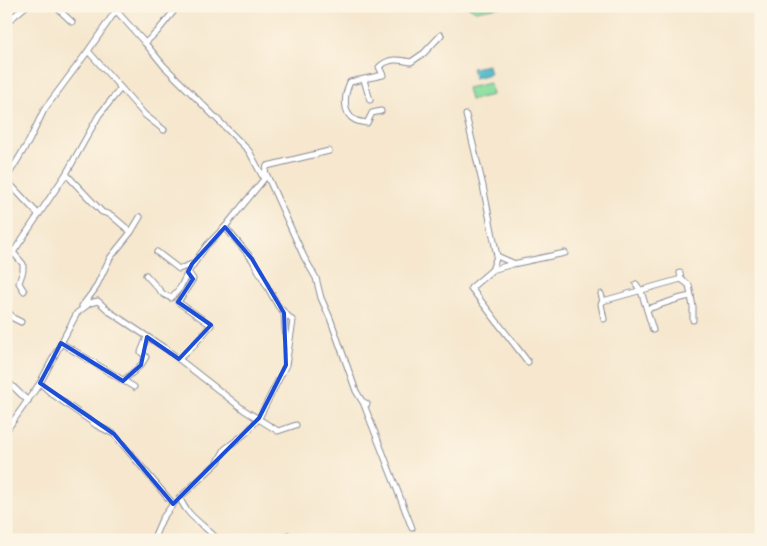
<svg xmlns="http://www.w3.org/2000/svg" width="767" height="546" font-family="'Balsamiq Sans',sans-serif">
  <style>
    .green { fill: #8cdfa1; stroke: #548780 }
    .water { fill: #49b5c5; stroke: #327292 }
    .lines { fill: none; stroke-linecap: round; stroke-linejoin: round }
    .minor-casing { stroke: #888b96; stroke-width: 7 }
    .minor { stroke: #fff; stroke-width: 5 }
    .marked { fill: none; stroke: #1d4ed8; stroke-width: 4; stroke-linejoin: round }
  </style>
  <rect width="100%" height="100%" fill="#fcf5e5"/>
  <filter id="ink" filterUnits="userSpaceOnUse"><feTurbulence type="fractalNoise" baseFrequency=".02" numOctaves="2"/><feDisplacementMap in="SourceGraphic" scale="10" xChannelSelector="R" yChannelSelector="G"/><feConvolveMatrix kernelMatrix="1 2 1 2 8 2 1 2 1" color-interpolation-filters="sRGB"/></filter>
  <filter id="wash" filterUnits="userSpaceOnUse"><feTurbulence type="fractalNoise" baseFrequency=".0096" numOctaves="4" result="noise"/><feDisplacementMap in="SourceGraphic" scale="20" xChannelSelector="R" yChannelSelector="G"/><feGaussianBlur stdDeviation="1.12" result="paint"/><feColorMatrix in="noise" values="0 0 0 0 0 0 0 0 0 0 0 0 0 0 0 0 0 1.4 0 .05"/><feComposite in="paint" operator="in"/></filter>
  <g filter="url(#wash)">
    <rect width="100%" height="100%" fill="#f6e7ce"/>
    <g class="green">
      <path d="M467 6H505L476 11Z"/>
      <path d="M490 83 492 95 470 100 467 88Z"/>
    </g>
    <path class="water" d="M488 65 490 74 474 78 472 68Z"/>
  </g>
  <g filter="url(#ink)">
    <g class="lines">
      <defs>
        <g id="minor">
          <path d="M55 6 72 22"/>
          <path d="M112 6 145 43 164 66 249 151 264 179 225 227 207 245 188 272 193 279 178 302 211 325 193 346 179 359"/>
          <path d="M6 23 26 6"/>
          <path d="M145 43 157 32 178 6"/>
          <path d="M88 51 145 115 164 130"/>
          <path d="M364 80 370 100"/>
          <path d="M381 111 372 113 367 123C363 122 358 122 355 120 341 113 345 93 350 82L383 75 379 67C389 58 398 59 411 62L424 53 441 35"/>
          <path d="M466 115 483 186 497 256 492 270"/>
          <path d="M329 151 267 166 265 171 304 257 316 278 321 298 330 318 356 391 362 401 367 404"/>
          <path d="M66 174 102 212 111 215 131 232"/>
          <path d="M7 177 9 183 38 214"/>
          <path d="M6 179 29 141 44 110 88 51 119 6"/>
          <path d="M6 244 23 264V271L19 283 24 291"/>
          <path d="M157 252 179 269 192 264"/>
          <path d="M497 256 513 263"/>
          <path d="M6 263 66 174 99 115 121 88"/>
          <path d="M680 273 681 279 689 285 691 296"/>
          <path d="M146 275 163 294 171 298 180 288 188 272"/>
          <path d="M636 284 641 291 653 330"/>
          <path d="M601 294 603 301 681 279"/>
          <path d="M603 301 601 304 604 319"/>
          <path d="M82 306 95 289 110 258 131 232 140 217"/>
          <path d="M6 309 13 318 21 322"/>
          <path d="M647 309C662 305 676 298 691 296L693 307V320"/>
          <path d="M284 313 285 329 288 347"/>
          <path d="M61 343 134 387"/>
          <path d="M528 362 471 288 492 270 513 264 565 253"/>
          <path d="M6 380 28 401"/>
          <path d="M123 381 141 365 146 357 141 352 147 337"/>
          <path d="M40 383 52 394 96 425 114 434 173 504"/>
          <path d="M363 402 412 528"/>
          <path d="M6 431 40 383 77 313 90 303 98 301 110 312 166 349 244 410 278 431 296 425"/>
          <path d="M180 498C187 517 205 525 218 540"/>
          <path d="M153 540 162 519 173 504 218 462 225 449 246 433 259 418 286 365 293 321 278 306 252 259 225 227"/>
          <path d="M284 540 288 535"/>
        </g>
      </defs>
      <use href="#minor" class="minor-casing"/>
      <use href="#minor" class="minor"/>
    </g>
  </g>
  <path class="marked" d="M225 227 252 259 284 313 286 365 259 418 173 504 114 434 40 383 61 343 123 381 141 365 147 337 179 359 211 325 178 302 193 279 188 272 192 264Z"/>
  <rect width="767" height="546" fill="none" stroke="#fcf5e5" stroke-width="25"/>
</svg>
